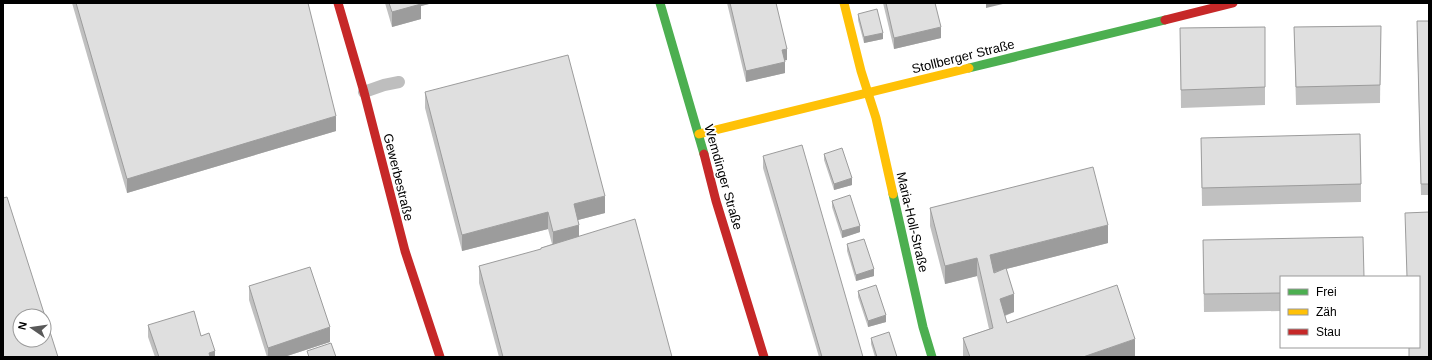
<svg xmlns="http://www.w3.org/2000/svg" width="1432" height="360" font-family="Helvetica,sans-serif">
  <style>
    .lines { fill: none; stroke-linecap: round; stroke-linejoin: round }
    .lane { stroke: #bebebe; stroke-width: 12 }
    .fast { stroke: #4caf50; stroke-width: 9 }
    .slow { stroke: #ffc107; stroke-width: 9 }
    .jam { stroke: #c62828; stroke-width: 9 }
    .wall { fill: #c0c0c0 }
    .shaded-wall { fill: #9c9c9c }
    .building { fill: #dfdfdf; stroke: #9c9c9c; fill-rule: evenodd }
    .labels { text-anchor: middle; stroke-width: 3.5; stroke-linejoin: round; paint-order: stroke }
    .street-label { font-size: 13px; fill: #000; stroke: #fff }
  </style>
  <rect width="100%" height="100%" fill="#fff"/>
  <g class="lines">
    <path class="lane" d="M364 92 384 85 399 82"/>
    <g class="fast">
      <path d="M660 3 704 154"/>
      <path d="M969 68 1165 20"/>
      <path d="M893 194 923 327 932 357"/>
    </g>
    <g class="slow">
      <path d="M844 3 861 71 876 118 893 194"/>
      <path d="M699 134 969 68"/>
    </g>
    <g class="jam">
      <path d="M338 3 364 92 405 251 440 357"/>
      <path d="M1165 20 1233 3"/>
      <path d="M704 154 716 201 764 357"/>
    </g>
  </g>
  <g class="wall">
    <path d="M72 3H308L336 131 127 193Z"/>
    <path d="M385 3H433L421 6V19L392 27Z"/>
    <path d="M727 3H776L787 60H785V73L746 82Z"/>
    <path d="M883 3H935L941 38 894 49Z"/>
    <path d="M858 14 883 39 864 43 858 20Z"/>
    <path d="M1429 21V195H1421L1417 32Z"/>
    <path d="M1381 26 1380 103 1296 105 1294 27Z"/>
    <path d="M1265 27V105L1181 108 1180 28Z"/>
    <path d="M425 92 605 213 578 220 579 236 672 357H499L479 283V266L541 250V248L552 244 548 229 462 251 425 108Z"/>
    <path d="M1201 138 1361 184V202L1202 206Z"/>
    <path d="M824 154 852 185 834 190 824 160Z"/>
    <path d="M763 156 863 357H819L763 168Z"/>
    <path d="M832 201 860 232 842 238 832 207Z"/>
    <path d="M930 208 1108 243 1006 269 1014 312 1005 316 1007 323 1135 357H963V338L989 329 977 276 945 284 930 226Z"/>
    <path d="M1203 240 1281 277V311L1204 312Z"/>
    <path d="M847 244 874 276 856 281 847 251Z"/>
    <path d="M249 286 330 342 284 357H267L249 300Z"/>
    <path d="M858 291 886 322 868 327 858 297Z"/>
    <path d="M148 325 201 336 215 357H155L148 337Z"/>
    <path d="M871 338 897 357H875L871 344Z"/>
  </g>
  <g class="shaded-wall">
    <path d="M417 3H433L421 6V19L392 27V12Z"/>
    <path d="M986 3H1007L986 8Z"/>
    <path d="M941 27V38L894 49V38Z"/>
    <path d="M883 33V39L864 43V37Z"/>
    <path d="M787 49V60L782 61V50Z"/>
    <path d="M785 62V73L746 82V71Z"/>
    <path d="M336 116V131L127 193V179Z"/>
    <path d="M852 178V185L834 190V184Z"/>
    <path d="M605 196V213L574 221V204Z"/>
    <path d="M548 212V229L462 251V235Z"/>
    <path d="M579 225V241L553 248V232Z"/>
    <path d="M1108 225V243L990 273V255Z"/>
    <path d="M860 226V232L842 238V231Z"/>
    <path d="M977 258V276L945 284V266Z"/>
    <path d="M874 269V276L856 281V275Z"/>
    <path d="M1014 294V312L1000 317V299Z"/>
    <path d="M886 315V322L868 327V321Z"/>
    <path d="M330 327V342L284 357H268V348Z"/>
    <path d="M1135 339V357H1083Z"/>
    <path d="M215 351V357H209V353Z"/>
  </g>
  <g class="building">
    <path d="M76 3H308L336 116 127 179Z"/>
    <path d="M389 3H420L421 4 392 12Z"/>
    <path d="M730 3H776L787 49 782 50 785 62 746 71Z"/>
    <path d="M886 3H935L941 27 894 38Z"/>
    <path d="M877 9 883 33 864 37 858 14Z"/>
    <path d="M1417 21H1429V184H1421Z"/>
    <path d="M1381 26 1380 85 1296 87 1294 27Z"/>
    <path d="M1265 27V87L1181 90 1180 28Z"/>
    <path d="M568 55 605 196 574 204 579 225 553 232 548 212 462 235 425 92Z"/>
    <path d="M1360 134 1361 184 1202 188 1201 138Z"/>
    <path d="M802 145 863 357H822L763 156Z"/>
    <path d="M842 148 852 178 834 184 824 154Z"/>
    <path d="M1093 167 1108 225 990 255 994 273 1006 268 1014 294 1000 299 1007 323 1117 285 1135 339 1083 357H970L963 338 993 328 977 258 945 266 930 208Z"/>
    <path d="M850 195 860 226 842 231 832 201Z"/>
    <path d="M7 197 58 357H3V198ZM20 316H44V340H20Z"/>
    <path d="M1429 212V357H1409V347H1419V277H1407L1405 213Z"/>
    <path d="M635 219 672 357H503L479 266 541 249V248Z"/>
    <path d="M1363 237 1364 277H1281V293L1204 294 1203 240Z"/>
    <path d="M864 239 874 269 856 275 847 244Z"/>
    <path d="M310 267 330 327 268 348 249 286Z"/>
    <path d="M876 285 886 315 868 321 858 291Z"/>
    <path d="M194 311 201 336 209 333 215 351 209 353 210 357H159L148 325Z"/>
    <path d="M889 332 897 357H877L871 338Z"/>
    <path d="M331 343 336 357H309L307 351Z"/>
  </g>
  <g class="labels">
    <g class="street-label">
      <text transform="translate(963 56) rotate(-14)" y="5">Stollberger Straße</text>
      <text transform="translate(399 177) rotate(76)" y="5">Gewerbestraße</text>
      <text transform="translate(724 177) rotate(74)" y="5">Wemdinger Straße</text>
      <text transform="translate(913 222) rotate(77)" y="5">Maria-Holl-Straße</text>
    </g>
  </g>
  <rect width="1432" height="360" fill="none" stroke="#000000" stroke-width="8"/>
  <rect x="1280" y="276" width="140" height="72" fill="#ffffff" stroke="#999999"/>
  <rect x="1288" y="289" width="20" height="6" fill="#4caf50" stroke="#999999"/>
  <text x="1316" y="296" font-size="12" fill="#000000">Frei</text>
  <rect x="1288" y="309" width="20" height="6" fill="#ffc107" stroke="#999999"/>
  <text x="1316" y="316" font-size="12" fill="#000000">Zäh</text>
  <rect x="1288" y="329" width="20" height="6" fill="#c62828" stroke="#999999"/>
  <text x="1316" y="336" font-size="12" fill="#000000">Stau</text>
  <g transform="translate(32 328) rotate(283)"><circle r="19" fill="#ffffff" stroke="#999999"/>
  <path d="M0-3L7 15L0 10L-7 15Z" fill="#595959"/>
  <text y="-6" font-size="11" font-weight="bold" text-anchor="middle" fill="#000000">N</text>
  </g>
</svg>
